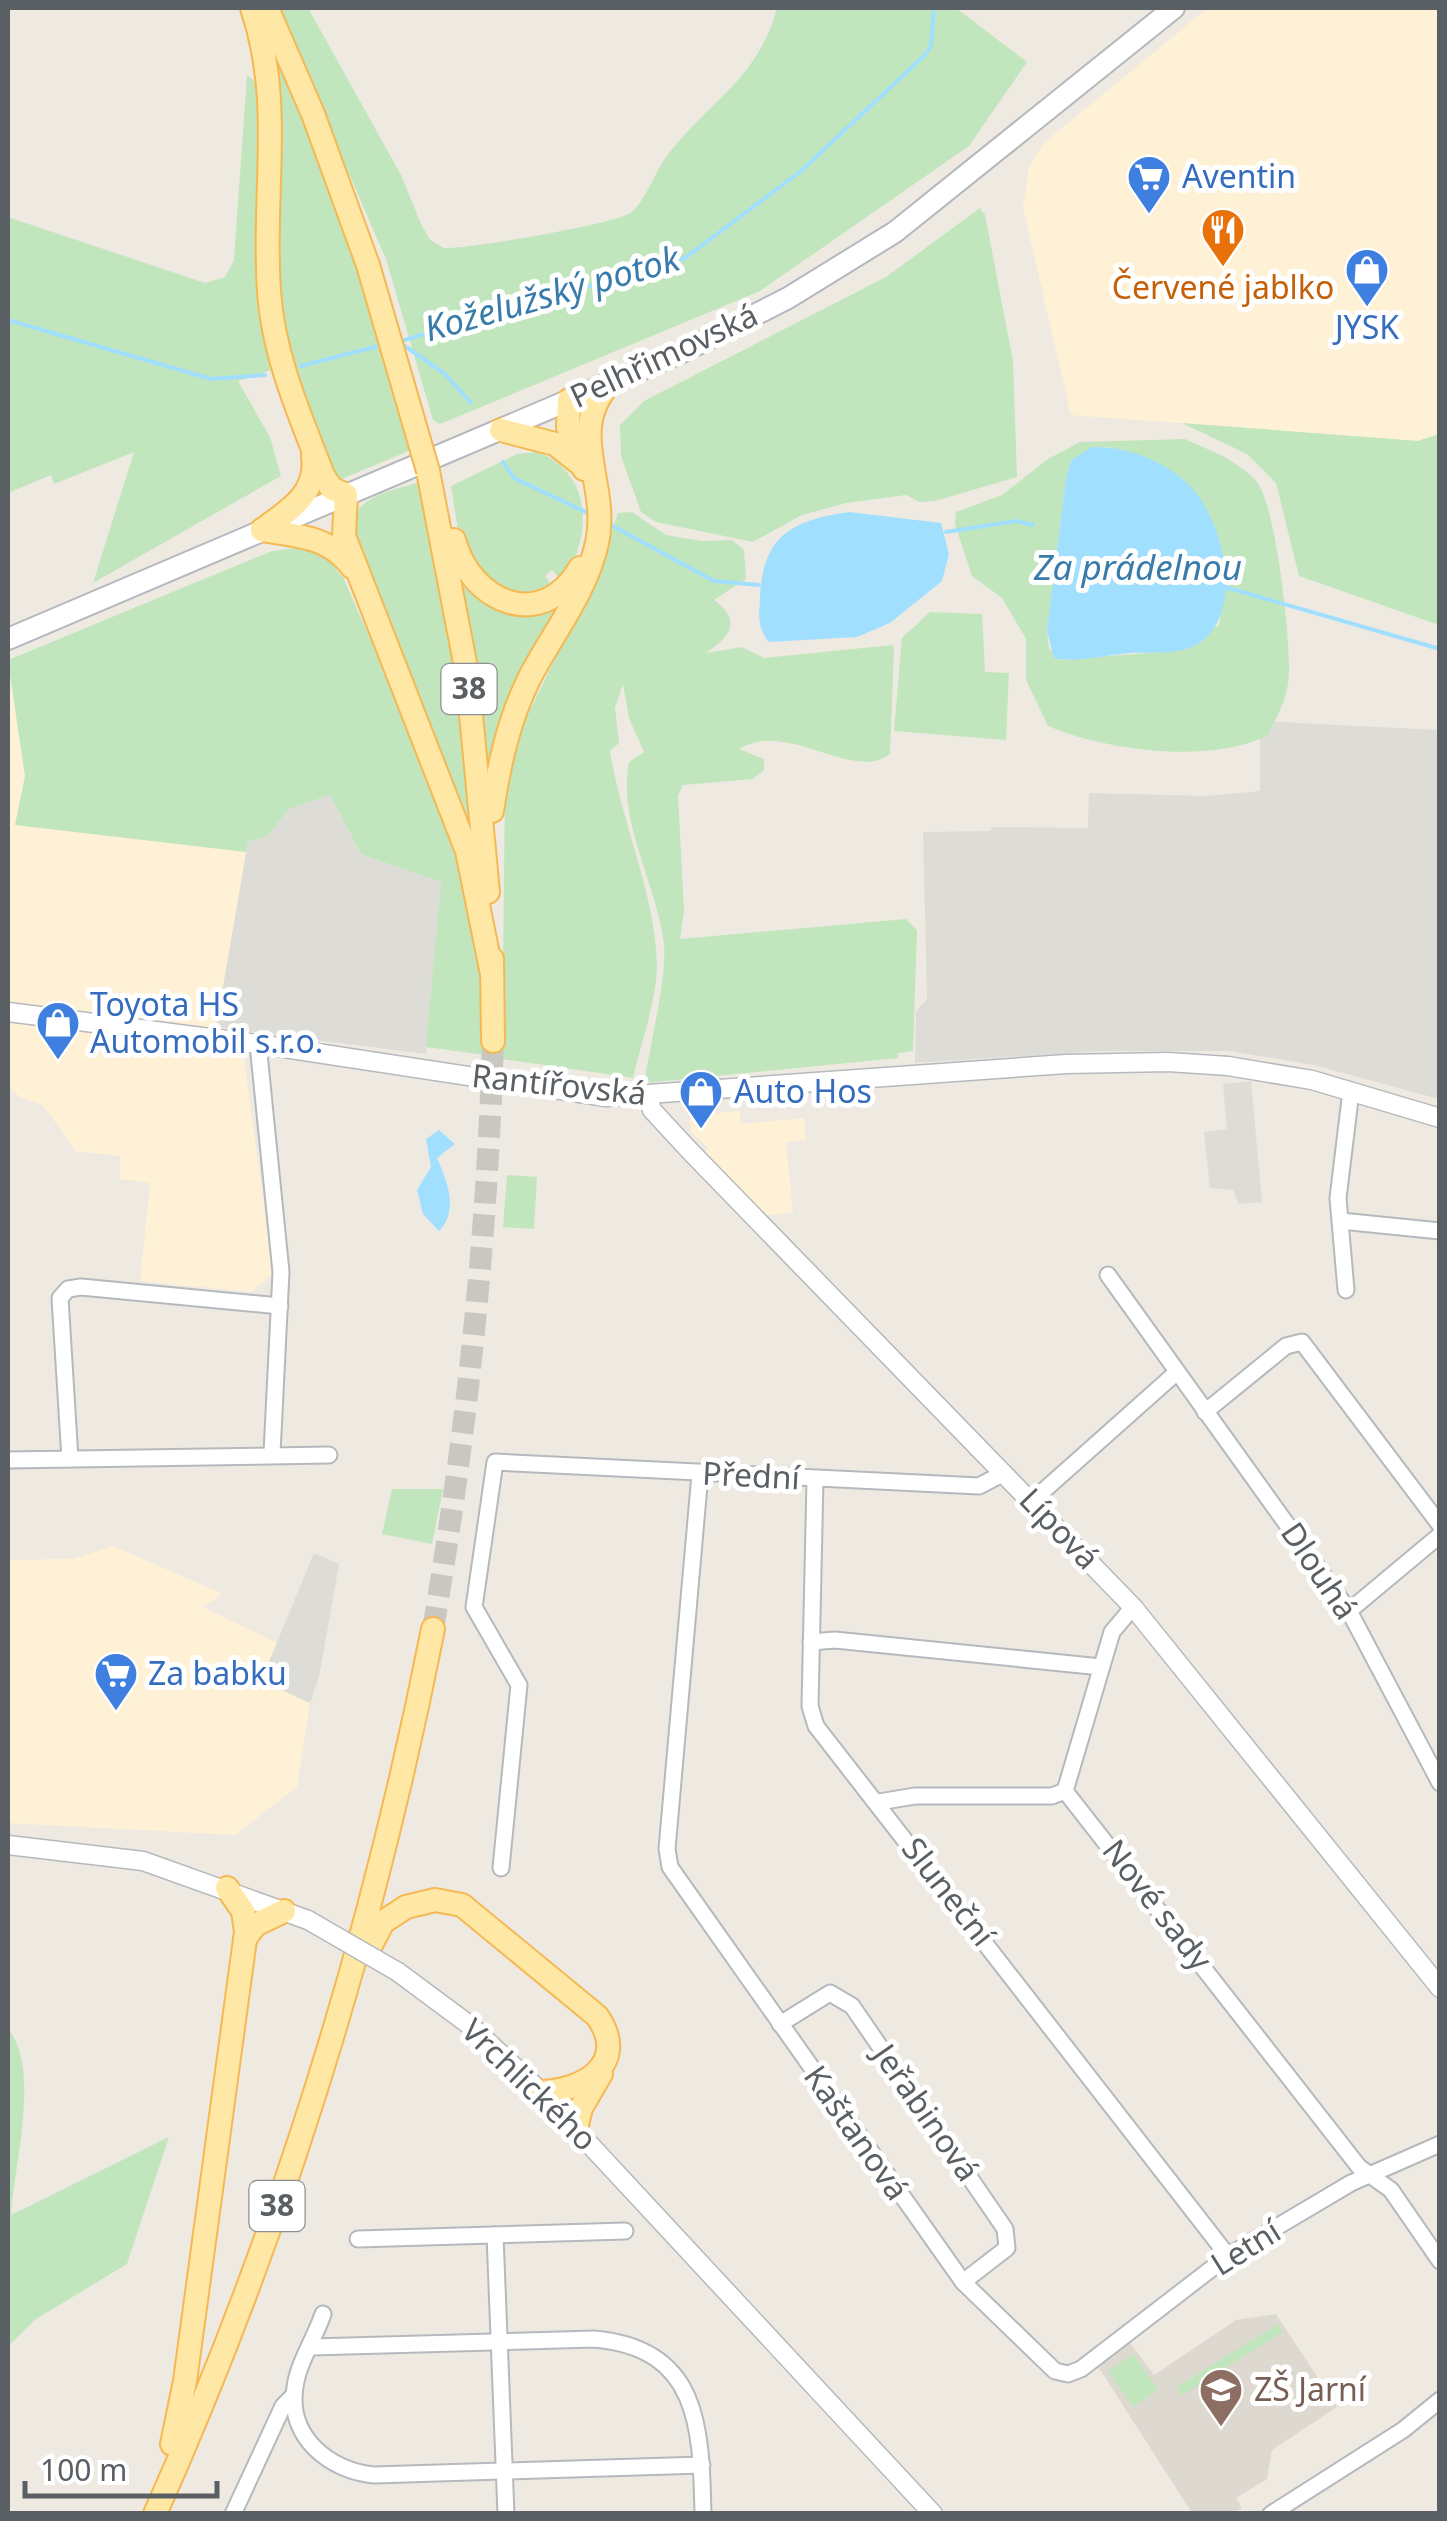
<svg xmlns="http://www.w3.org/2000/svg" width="1447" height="2521" font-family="'Noto Sans',sans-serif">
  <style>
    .commercial { fill: #fff1d6 }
    .industrial { fill: #dedcd6 }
    .education { fill: #ded9d0 }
    .green { fill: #c1e6bd; fill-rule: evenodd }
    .water { fill: #a1dfff }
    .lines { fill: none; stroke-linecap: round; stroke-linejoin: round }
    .stream { stroke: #a1dfff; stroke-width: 4 }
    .primary-tunnel { stroke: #c9c7c2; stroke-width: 22; stroke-dasharray: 22 11; stroke-linecap: butt }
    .minor-casing { stroke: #b5b9bd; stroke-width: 19 }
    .tertiary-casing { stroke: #b5b9bd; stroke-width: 21 }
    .secondary-casing { stroke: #b4b8bd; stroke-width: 24 }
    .primary-casing { stroke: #f5b853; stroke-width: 26 }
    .minor { stroke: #fff; stroke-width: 15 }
    .tertiary { stroke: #fff; stroke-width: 18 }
    .secondary { stroke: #fff; stroke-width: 20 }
    .primary { stroke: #ffe8a6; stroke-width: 22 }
    .tertiary-bridge-casing { stroke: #b5b9bd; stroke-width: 21; stroke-linecap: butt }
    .primary-bridge-casing { stroke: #f5b853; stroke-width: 26; stroke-linecap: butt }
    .tertiary-bridge { stroke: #fff; stroke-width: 18 }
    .primary-bridge { stroke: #ffe8a6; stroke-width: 22 }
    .labels { text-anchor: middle; stroke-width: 10; stroke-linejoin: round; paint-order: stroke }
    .shield { fill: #fff; stroke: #8c8f92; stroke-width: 2.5 }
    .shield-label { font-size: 30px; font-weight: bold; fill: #5a5f63 }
    .shop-label { font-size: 32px; fill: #366cbe; stroke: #fff; text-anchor: start }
    .food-label { font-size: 32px; fill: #c56008; stroke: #fff }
    .street-label { font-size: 32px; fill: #5a5f63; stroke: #fff }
    .education-label { font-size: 32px; fill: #785e54; stroke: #fff; text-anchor: start }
    .water-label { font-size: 35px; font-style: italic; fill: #397cab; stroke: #fff }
  </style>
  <rect width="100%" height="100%" fill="#eeeae2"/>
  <g class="commercial">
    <path d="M1208 8H1439V434L1418 441 1071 415 1023 208 1029 167 1045 142Z"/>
    <path d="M8 666 25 776 15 825 246 852 212 1054 244 1058 273 1274 251 1292 140 1281 150 1183 120 1179V1156L76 1151 43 1105 21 1098 8 1086Z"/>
    <path d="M739 1111 741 1124 804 1118 806 1140 786 1142 793 1212 765 1216 715 1165 705 1152 708 1148 691 1132 689 1121 695 1115Z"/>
    <path d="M113 1546 223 1594 203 1607 277 1643 262 1681 310 1703 297 1787 235 1835 8 1823V1560L73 1559Z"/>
  </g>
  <g class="industrial">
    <path d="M1260 721 1439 730V1099L1314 1065 1229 1051H1101L915 1063 916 1011 927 999 923 832 990 831 993 827 1088 828 1089 793 1206 796 1260 791Z"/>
    <path d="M330 795 361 854 441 882 426 1054 216 1027 248 842 268 836 289 809Z"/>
    <path d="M1251 1081 1262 1202 1239 1204 1233 1190 1210 1188 1204 1132 1227 1129 1223 1084Z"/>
    <path d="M314 1553 339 1564 319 1677 310 1703 261 1681Z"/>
  </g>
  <path class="education" d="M1276 2314 1337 2407 1272 2450 1267 2479 1236 2498 1242 2508 1233 2513H1192L1099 2368 1128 2340 1154 2375 1236 2320Z"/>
  <g class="green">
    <path d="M277 8H308L401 175 421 224 430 240 444 248C466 249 618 224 632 212 648 197 655 170 669 153 709 102 759 77 777 8H956L1027 62 969 146 760 291 440 424 433 420 386 259Z"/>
    <path d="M278 58 353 248 411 450 337 481 329 474 283 329 277 276 281 142Z"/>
    <path d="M247 75 257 83V292L274 369 238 381 270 437 281 476 93 583 134 452 54 484 51 475 8 493V217L205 283 225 277 234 260Z"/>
    <path d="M980 208 985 215 1013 361 1017 477 935 501 919 502 906 495 846 503 802 515 753 542 656 522 641 512 621 456 620 425 644 401 886 277Z"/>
    <path d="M1182 423 1418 441 1439 434V625L1299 576 1276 483 1247 454Z"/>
    <path d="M1185 439C1211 451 1238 460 1257 482 1276 506 1290 637 1289 671 1289 695 1278 716 1267 736 1207 764 1108 751 1048 726L1026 680V639L1002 598 972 576 955 524 956 512 1002 495 1048 459 1080 442ZM1092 447H1107C1128 459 1189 485 1201 503 1226 538 1227 585 1219 625L1172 651 1060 660 1049 648 1047 631 1066 478 1071 460Z"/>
    <path d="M538 452C593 474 593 537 562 581L552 570 545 576 553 588 521 597 486 584 458 531 451 486 517 454Z"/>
    <path d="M419 482 459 683 478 862 350 532C353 496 389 492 419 482Z"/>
    <path d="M632 512 666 535 701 541 732 540 744 550 746 579 714 600C742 621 731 636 706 653L742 647 764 658 892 645 894 649 890 754C854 783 786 719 739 749L764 759V770L753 779 683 785 678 795 684 911 680 939 906 919 917 930 913 1051 898 1053V1058L644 1083C650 1046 667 978 664 944 657 884 617 822 629 762L644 752 629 718 623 684 615 708 619 743 610 751C621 822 655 892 657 964 657 1000 641 1043 633 1078L502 1059 505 786 516 739 599 568 618 513Z"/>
    <path d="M296 548 324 554 344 579C383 672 442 785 467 882 482 939 483 997 485 1055L426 1047 441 882 361 854 330 795 289 809 268 836 248 842 246 852 15 825 25 776 8 660 272 551Z"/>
    <path d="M466 587C495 618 523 617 562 608L489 768 463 588Z"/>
    <path d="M930 612 982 614 985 672 1009 673 1006 740 894 731 902 638Z"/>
    <path d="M507 1175 537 1177 534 1229 503 1227Z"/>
    <path d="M392 1489H443L432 1544 382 1534Z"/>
    <path d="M8 2029C41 2067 14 2166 11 2215L169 2137 127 2264 36 2319 8 2346Z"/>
    <path d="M1278 2324 1283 2332 1181 2396 1176 2387Z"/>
    <path d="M1133 2354 1158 2390 1133 2407 1108 2371Z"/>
  </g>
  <g class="water">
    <path d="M1092 447C1127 446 1165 461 1190 486 1224 521 1246 613 1198 644 1181 655 1150 652 1130 653 1108 655 1074 663 1054 658L1047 631 1066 478 1071 460Z"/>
    <path d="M849 512 941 523 949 554 942 581 890 623 857 637 769 642C757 627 759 616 760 598 762 537 791 520 849 512Z"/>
    <path d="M439 1130 455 1144 437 1158C446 1179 460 1210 439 1231L423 1214 417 1190 431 1167 426 1139Z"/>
  </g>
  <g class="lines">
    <g class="stream">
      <path d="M8 320 211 379 265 375"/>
      <path d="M401 341 685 258 801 171 925 55 931 46 934 8"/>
      <path d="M399 342 445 374 471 403"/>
      <path d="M301 366 382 345"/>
      <path d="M503 462 514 478 592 515"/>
      <path d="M609 524 714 581 759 585"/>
      <path d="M946 532 1016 521 1033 525"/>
      <path d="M1225 587 1440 649"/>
    </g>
    <path class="primary-tunnel" d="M433 1629C467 1431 487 1242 493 1041"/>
    <defs>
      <g id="minor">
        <path d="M258 1044 281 1272 272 1453"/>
        <path d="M1341 1221 1440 1231"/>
        <path d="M1108 1275 1349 1611 1440 1783"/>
        <path d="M1346 1290 1338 1198 1351 1091"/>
        <path d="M1205 1412 1286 1346 1302 1342 1440 1525"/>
        <path d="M70 1459 60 1298 68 1289 81 1287 280 1306"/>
        <path d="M8 1460 329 1455"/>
        <path d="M700 1474 667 1849 670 1867 963 2282 1055 2371 1068 2374 1081 2369 1228 2256 1351 2183 1440 2144"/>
        <path d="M815 1480 810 1706 816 1726 1228 2256"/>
        <path d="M1032 1501 1177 1372"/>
        <path d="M1349 1611 1440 1535"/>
        <path d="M811 1642 835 1640 1101 1667"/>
        <path d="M1065 1791 1359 2167 1391 2190 1440 2261"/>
        <path d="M1065 1791 1112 1632 1133 1607"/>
        <path d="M879 1802 915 1796H1052L1065 1791"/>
        <path d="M501 1868 519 1685 474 1607 495 1462 979 1486 1004 1473"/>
        <path d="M780 2024 830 1993 852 2006 1005 2229 1007 2248 963 2282"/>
        <path d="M495 2235 506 2514"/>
        <path d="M358 2239 625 2231"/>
        <path d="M323 2314C315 2338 298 2363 295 2387 287 2437 330 2471 374 2475L702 2465"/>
        <path d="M312 2347 594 2339C700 2348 701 2428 703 2514"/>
        <path d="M233 2514 283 2406 294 2395"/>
        <path d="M1271 2514 1403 2430 1440 2400"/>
      </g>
      <g id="tertiary">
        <path d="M8 1012 258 1044 606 1097 1066 1064 1168 1062 1228 1066 1312 1080 1440 1118"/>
        <path d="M648 1097 652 1110 688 1149 1133 1607 1440 1988"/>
        <path d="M8 1845 143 1861 308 1920"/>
        <path d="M398 1972 472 2027 541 2092 933 2514"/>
      </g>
      <path id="secondary" d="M8 639 680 353 788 298 895 232 1174 8"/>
      <g id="primary">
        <path d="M252 8C284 102 262 194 269 291 273 355 300 416 323 475L331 488 346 495 344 536 467 851 492 974"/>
        <path d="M267 8 313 114 368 265"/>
        <path d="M569 400 568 427 584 469"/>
        <path d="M501 430 555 444 579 463"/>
        <path d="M428 471 467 673 488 892"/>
        <path d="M262 530C298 536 329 536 352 567"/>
        <path d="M262 530C289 510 318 494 313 456"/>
        <path d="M454 540C471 603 542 633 580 568"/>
        <path d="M492 811C499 765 508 722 529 679 552 634 586 593 597 543 610 484 565 431 610 383"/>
        <path d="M492 959 493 1041"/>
        <path d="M245 1939 255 1925 284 1911"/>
        <path d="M369 1949 383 1922 406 1907 435 1900 462 1905 597 2016C630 2063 584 2091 541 2092"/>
        <path d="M576 2129 581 2108 601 2074"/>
        <path d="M172 2444 185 2381 246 1932 243 1911 227 1888"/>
        <path d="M155 2514C282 2230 373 1934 433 1629"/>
      </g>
    </defs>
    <use href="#minor" class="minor-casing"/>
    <use href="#tertiary" class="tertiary-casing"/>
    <use href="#secondary" class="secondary-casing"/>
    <use href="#primary" class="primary-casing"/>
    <use href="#minor" class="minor"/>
    <use href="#tertiary" class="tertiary"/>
    <use href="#secondary" class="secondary"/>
    <use href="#primary" class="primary"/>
    <defs>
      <path id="tertiary-bridge" d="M308 1920 398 1972"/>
      <path id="primary-bridge" d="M368 265 428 471"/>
    </defs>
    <use href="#tertiary-bridge" class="tertiary-bridge-casing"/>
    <use href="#primary-bridge" class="primary-bridge-casing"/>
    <use href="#tertiary-bridge" class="tertiary-bridge"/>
    <use href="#primary-bridge" class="primary-bridge"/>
  </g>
  <defs>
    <symbol id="supermarket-pin" viewBox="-11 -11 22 30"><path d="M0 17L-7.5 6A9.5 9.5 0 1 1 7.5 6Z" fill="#3f7fe0" stroke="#fff"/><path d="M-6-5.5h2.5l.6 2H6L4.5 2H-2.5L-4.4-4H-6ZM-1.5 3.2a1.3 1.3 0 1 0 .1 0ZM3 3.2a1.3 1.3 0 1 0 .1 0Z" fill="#fff"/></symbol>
    <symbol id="restaurant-pin" viewBox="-11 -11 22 30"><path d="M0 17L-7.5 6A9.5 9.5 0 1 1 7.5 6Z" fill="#e8710a" stroke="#fff"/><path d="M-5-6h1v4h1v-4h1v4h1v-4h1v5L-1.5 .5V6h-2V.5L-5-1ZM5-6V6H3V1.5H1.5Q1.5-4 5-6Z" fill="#fff"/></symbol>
    <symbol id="shop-pin" viewBox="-11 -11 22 30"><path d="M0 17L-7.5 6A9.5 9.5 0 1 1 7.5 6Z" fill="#3f7fe0" stroke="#fff"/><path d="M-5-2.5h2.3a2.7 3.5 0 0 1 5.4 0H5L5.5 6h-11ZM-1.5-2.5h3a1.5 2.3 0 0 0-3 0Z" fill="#fff"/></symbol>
    <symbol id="school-pin" viewBox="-11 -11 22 30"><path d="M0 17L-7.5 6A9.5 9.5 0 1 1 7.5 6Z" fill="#8d6e63" stroke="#fff"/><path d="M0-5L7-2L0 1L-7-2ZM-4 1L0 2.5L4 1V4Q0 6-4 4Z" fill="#fff"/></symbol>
  </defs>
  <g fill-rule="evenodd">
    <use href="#supermarket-pin" x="1124" y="152" width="50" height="68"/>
    <use href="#restaurant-pin" x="1198" y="205" width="50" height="68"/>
    <use href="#shop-pin" x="1342" y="245" width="50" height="68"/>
    <use href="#shop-pin" x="33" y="998" width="50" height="68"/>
    <use href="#shop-pin" x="676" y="1067" width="50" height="68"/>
    <use href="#supermarket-pin" x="91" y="1649" width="50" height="68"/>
    <use href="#school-pin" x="1196" y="2365" width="50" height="68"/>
  </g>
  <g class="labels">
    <g class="shield">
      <rect x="441.5" y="664" width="55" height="50" rx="8"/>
      <rect x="249.5" y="2181" width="55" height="50" rx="8"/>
    </g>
    <g class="shield-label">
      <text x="469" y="699">38</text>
      <text x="277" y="2216">38</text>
    </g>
    <g class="shop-label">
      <text x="1182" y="188">Aventin</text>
      <text x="1367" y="339" text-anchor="middle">JYSK</text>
      <text x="90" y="1016">Toyota HS<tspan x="90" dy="37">Automobil s.r.o.</tspan></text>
      <text x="734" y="1103">Auto Hos</text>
      <text x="148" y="1685">Za babku</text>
    </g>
    <g class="food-label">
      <text x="1223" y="299">Červené jablko</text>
    </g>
    <g class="street-label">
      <text transform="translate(664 356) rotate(-25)" y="11">Pelhřimovská</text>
      <text transform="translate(559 1085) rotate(6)" y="11">Rantířovská</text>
      <text transform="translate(751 1476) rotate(3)" y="11">Přední</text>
      <text transform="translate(1059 1529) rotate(46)" y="11">Lípová</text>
      <text transform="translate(1319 1571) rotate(56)" y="11">Dlouhá</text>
      <text transform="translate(948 1892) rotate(52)" y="11">Sluneční</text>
      <text transform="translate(1157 1905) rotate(52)" y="11">Nové sady</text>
      <text transform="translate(529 2085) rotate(44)" y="11">Vrchlického</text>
      <text transform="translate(926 2113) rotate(55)" y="11">Jeřabinová</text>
      <text transform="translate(856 2133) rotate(55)" y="11">Kaštanová</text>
      <text transform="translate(1246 2248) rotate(-32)" y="11">Letní</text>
    </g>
    <g class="education-label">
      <text x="1254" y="2401">ZŠ Jarní</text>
    </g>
    <g class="water-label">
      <text transform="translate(552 294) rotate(-16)" y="12">Koželužský potok</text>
      <text x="1138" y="580">Za prádelnou</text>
    </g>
  </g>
  <rect width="1447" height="2521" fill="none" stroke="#5a5f63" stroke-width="20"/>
  <path d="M25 2481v15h192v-15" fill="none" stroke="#5a5f63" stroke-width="5"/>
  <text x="40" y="2481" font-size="30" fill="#5a5f63" stroke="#ffffff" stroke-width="8" paint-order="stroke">100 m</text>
</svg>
